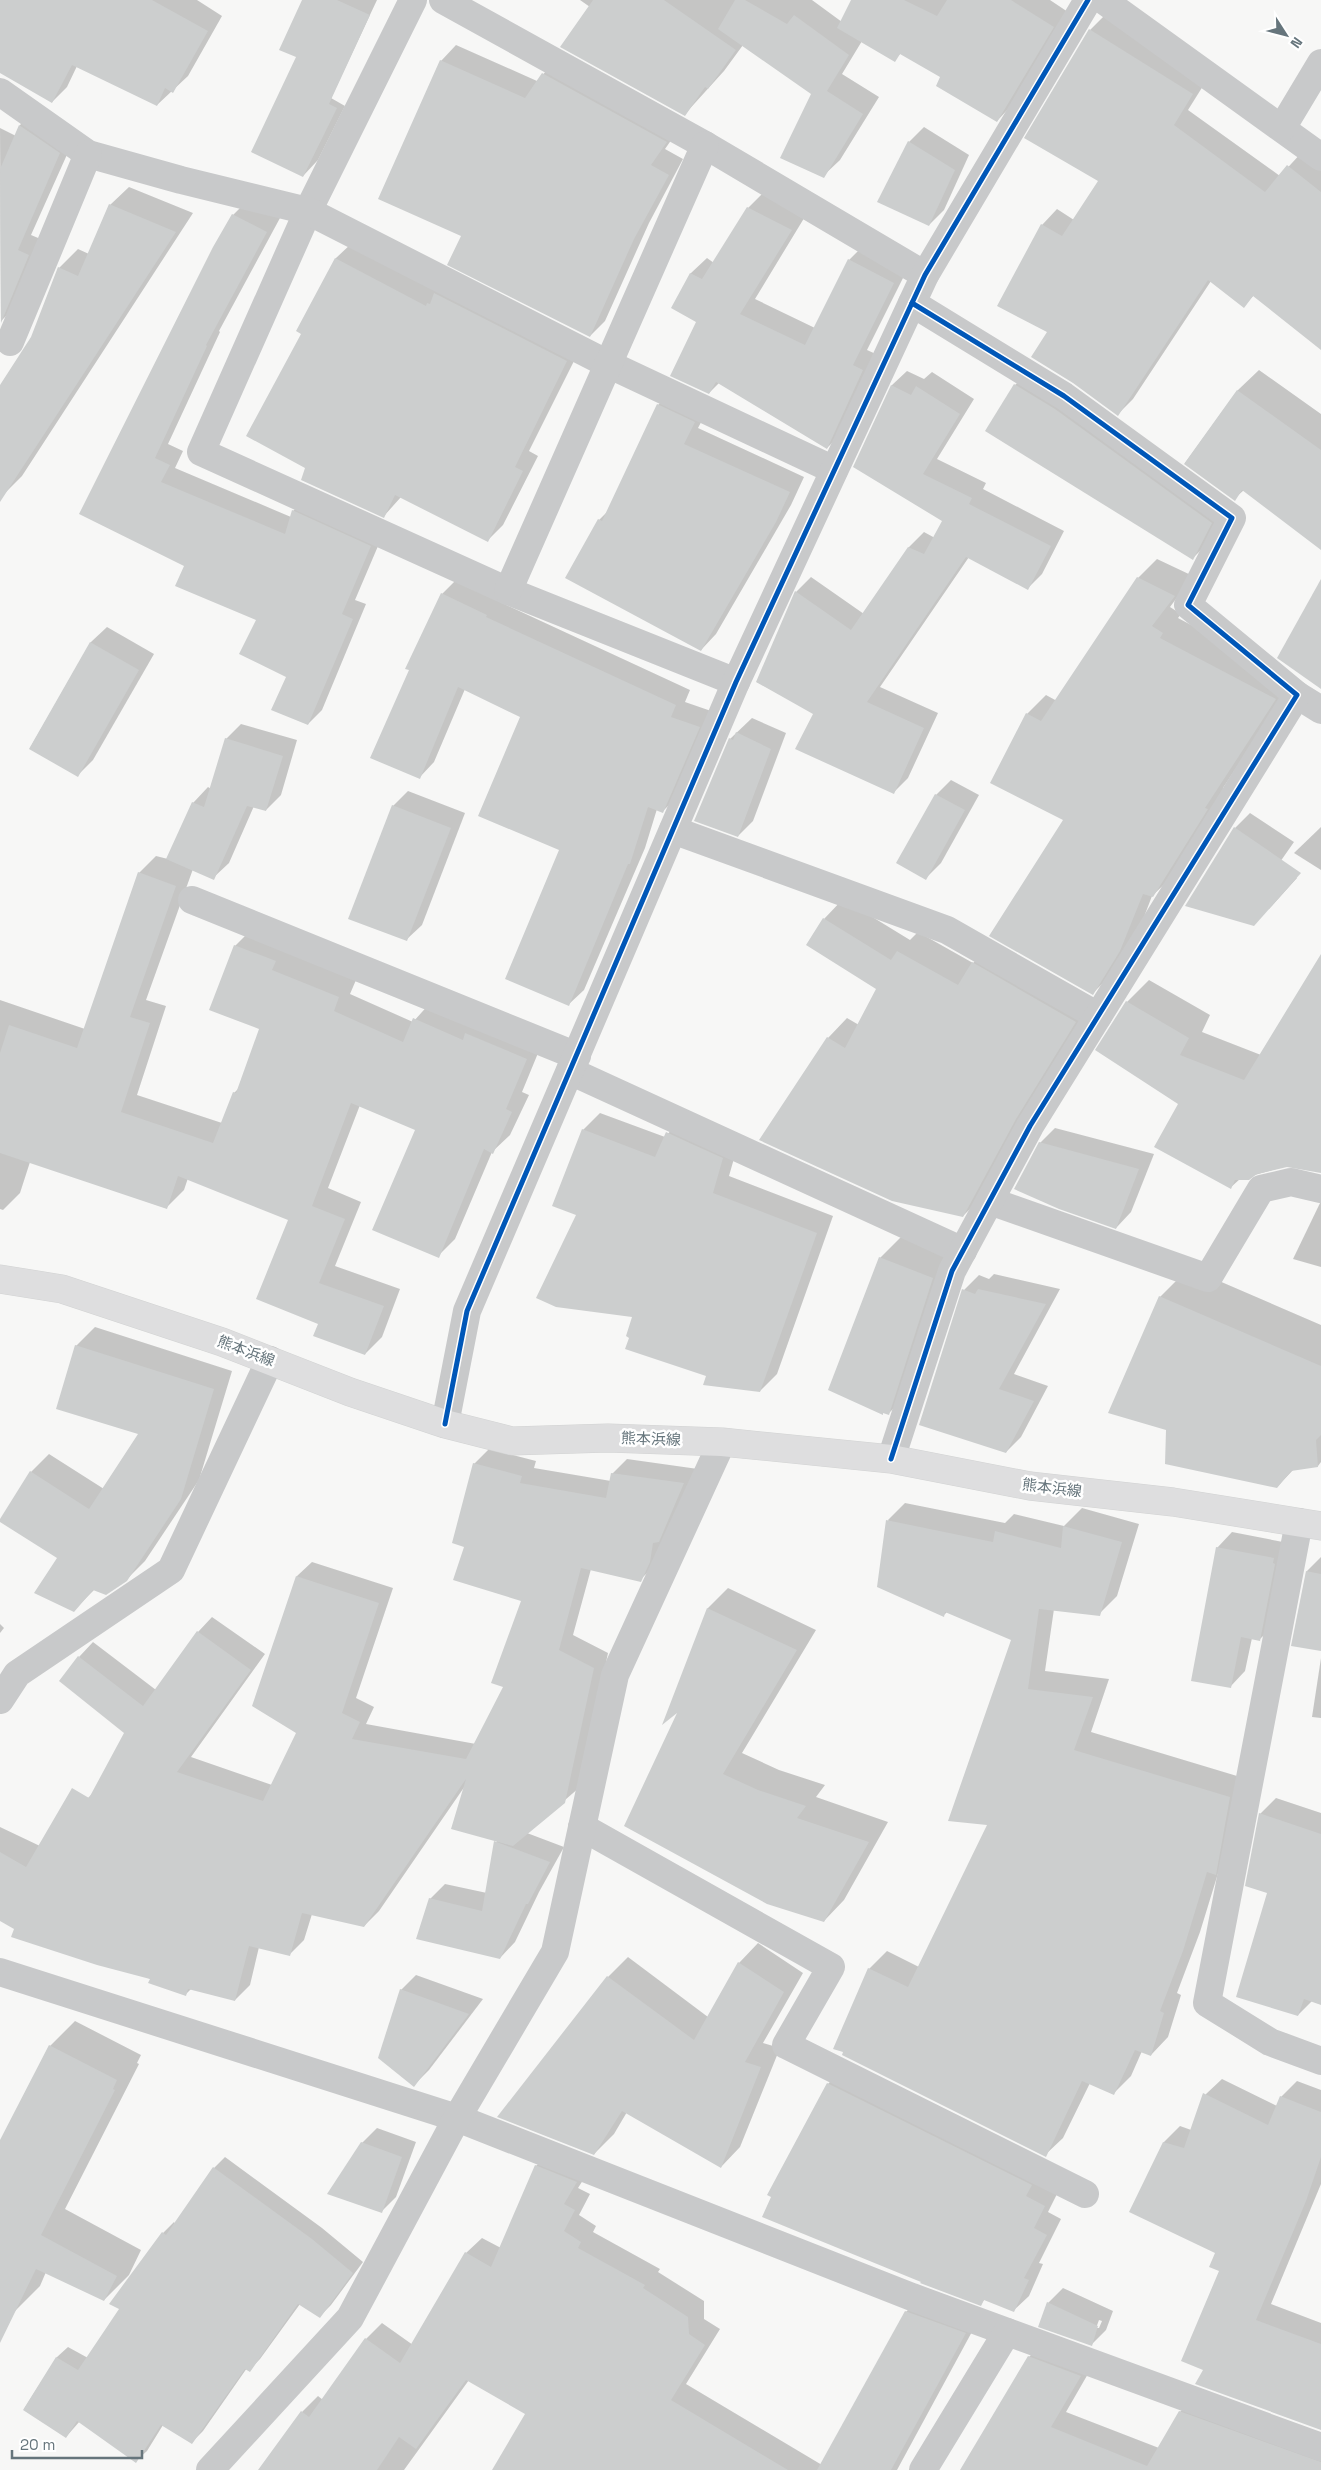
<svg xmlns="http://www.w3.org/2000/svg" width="1321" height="2470" font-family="'Space Grotesk','Noto Sans JP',sans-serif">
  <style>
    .shadow { fill: #0003; fill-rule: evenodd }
    .building { fill: #cccece }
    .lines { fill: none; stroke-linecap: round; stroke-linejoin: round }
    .major-casing { stroke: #d2d3d3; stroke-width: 29 }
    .minor { stroke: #c8c9ca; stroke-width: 28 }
    .major { stroke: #dededf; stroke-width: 28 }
    .cycleway-casing { stroke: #fff; stroke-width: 8 }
    .cycleway { stroke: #0057b8; stroke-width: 5 }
    .labels { text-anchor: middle; stroke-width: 5; stroke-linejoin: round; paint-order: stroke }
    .street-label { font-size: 15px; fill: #66757c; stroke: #fff }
  </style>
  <rect width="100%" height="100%" fill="#f7f7f6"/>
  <g class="shadow">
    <path d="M0 0H197L222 16 188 76 157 105 77 66 67 87 52 102 0 72Z"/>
    <path d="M303 0H377L331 98 345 106 318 160 303 176 298 57Z"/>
    <path d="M580 0H812L842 22 853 0H1050L1068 12 1012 105 997 121 942 76 901 53 894 60 862 41 842 74 879 97 840 160 823 176 813 94 743 45 724 71 685 114 590 7Z"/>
    <path d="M1105 15 1208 78 1188 110 1280 176 1303 151 1321 165V339L1254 295 1244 306 1211 281 1133 399 1118 414 1048 332 999 306 1042 225 1057 209 1074 220 1100 181 1090 30Z"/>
    <path d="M456 45 537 81 558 58 681 126 665 149 683 159 649 223 605 321 590 336 462 235 441 61Z"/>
    <path d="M35 111 74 139 31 235 43 240 15 307 1 321 0 128 16 136 20 125Z"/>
    <path d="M924 127 969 155 944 210 929 225 909 142Z"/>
    <path d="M129 187 193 213 22 476 3 495 0 493V387L32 338 59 268 78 249 89 254 110 205Z"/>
    <path d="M763 193 806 215 755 299 815 328 849 260 864 245 908 268 867 350 878 355 842 433 827 448 719 383 709 393 698 322 673 308 691 273 707 258 714 263 748 208Z"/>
    <path d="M247 201 280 218 219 331 220 332 168 444 183 451 175 468 291 517 293 511 307 497 384 532 355 600 366 604 322 710 308 724 287 676 258 620 186 566 81 513 233 215Z"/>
    <path d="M352 243 582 345 529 451 538 456 503 525 488 540 401 497 384 516 307 467 303 334 298 331 336 258Z"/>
    <path d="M1259 370 1321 414V549L1244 490 1234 499 1185 463 1238 390Z"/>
    <path d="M907 371 924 379 932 372 974 399 937 459 986 483 983 489 1064 531 1042 574 1028 588 969 557 880 687 938 713 908 778 893 793 814 713 757 682 796 592 811 577 864 614 909 547 924 532 935 538 944 521 855 466 892 385Z"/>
    <path d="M1029 372 1224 509 1206 545 1193 558 987 431 1015 385Z"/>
    <path d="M673 390 709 407 698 428 804 477 791 505 716 634 701 650 599 520 608 511 658 405Z"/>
    <path d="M1157 559 1193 576 1170 607 1181 614 1178 618 1294 680 1223 788 1226 790 1172 877 1152 896 1139 930 1112 974 1093 993 1065 820 1027 714 1046 695 1057 701 1138 578Z"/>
    <path d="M457 579 500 602 690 690 685 702 714 712 678 796 663 811 657 809 645 848 584 990 568 1005 560 849 522 716 465 689 434 762 419 778 442 594Z"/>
    <path d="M107 627 154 654 93 760 78 775 30 748 91 642Z"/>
    <path d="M752 718 786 733 753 821 738 836 730 739Z"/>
    <path d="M241 724 297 740 281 795 266 810 254 806 229 863 213 878 193 869 146 1000 166 1006 137 1095 222 1123 234 1093 240 1087 261 1028 235 946 252 929 356 980 350 994 413 1022 431 1002 543 1041 522 1092 529 1095 510 1135 492 1152 455 1239 438 1256 416 1129 360 1105 328 1188 361 1202 335 1266 400 1289 382 1337 365 1354 319 1323 289 1219 188 1178 184 1190 166 1208 30 1162 20 1193 3 1210 0 1209V1000L85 1029 139 873 156 856 168 859 193 803 208 787 211 789 226 739Z"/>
    <path d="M951 780 979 795 941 863 926 878 936 795Z"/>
    <path d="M408 791 465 813 422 925 406 940 393 806Z"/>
    <path d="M1250 813 1294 842 1280 862 1297 878 1269 909 1235 828Z"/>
    <path d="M1321 827V870L1294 853Z"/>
    <path d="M843 899 910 940 918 932 973 963 993 944 1095 1002 983 1196 963 1216 761 1140 828 1038 847 1018 859 1025 878 988 824 919Z"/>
    <path d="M1321 969V1172L1287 1166 1240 1179 1230 1188 1180 1104 1127 1002 1149 980 1210 1015 1202 1032 1261 1055Z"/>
    <path d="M600 1113 665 1137 684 1116 739 1141 729 1176 833 1216 777 1374 760 1391 708 1376 631 1337 634 1316 577 1214 583 1130Z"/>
    <path d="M1055 1128 1154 1154 1131 1212 1116 1228 1040 1143Z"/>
    <path d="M1321 1201V1267L1293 1259Z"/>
    <path d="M902 1236 955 1256 911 1391 889 1413 880 1258Z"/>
    <path d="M1189 1268 1321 1325V1462L1318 1466 1294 1469 1277 1487 1168 1429 1160 1297Z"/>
    <path d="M994 1274 1060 1289 1014 1374 1048 1386 1021 1437 1006 1452 964 1290 979 1275 989 1279Z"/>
    <path d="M95 1327 232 1371 199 1480 145 1561 126 1580 95 1589 74 1610 31 1472 49 1454 104 1489 140 1434 76 1346Z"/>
    <path d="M489 1449 536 1461 534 1468 611 1481 612 1474 627 1459 698 1469 655 1565 640 1580 591 1569 573 1635 608 1653 580 1787 527 1833 564 1847 539 1892 515 1942 500 1958 430 1899 445 1884 487 1893 497 1840 465 1786 379 1911 364 1926 312 1914 304 1940 289 1955 259 1947 250 1985 235 2000 192 1988 186 1994 151 1979 15 1928 0 1920V1827L40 1846 94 1792 126 1732 79 1657 93 1642 156 1690 198 1632 212 1617 265 1654 191 1757 272 1785 298 1732 297 1576 312 1562 393 1588 356 1698 374 1707 366 1724 476 1744 505 1686 522 1601 466 1546 474 1464Z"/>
    <path d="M905 1503 1005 1523 1014 1514 1064 1526 1082 1508 1139 1524 1117 1596 1099 1614 1054 1609 1045 1671 1109 1679 1091 1732 1247 1779 1200 1932 1177 1993 1181 1995 1168 2037 1151 2055 1142 2051 1131 2076 1113 2094 1090 2083 1063 2138 1045 2155 869 1969 887 1951 919 1967 989 1824 1012 1639 947 1612 944 1615 888 1520Z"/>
    <path d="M1232 1532 1288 1543 1275 1624 1260 1639 1252 1638 1245 1671 1230 1687 1217 1548Z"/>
    <path d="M1321 1557V1650L1307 1571Z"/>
    <path d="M728 1588 816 1630 742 1753 779 1770 825 1785 816 1797 888 1822 844 1900 824 1921 768 1903 680 1709 665 1721 708 1608Z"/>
    <path d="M0 1624 4 1628 0 1633Z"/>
    <path d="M1321 1658V1718L1312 1717Z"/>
    <path d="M1276 1798 1321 1813V2004L1312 2001 1298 2015 1269 1892 1260 1814Z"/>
    <path d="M758 1943 803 1973 763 2043 780 2048 740 2147 721 2167 627 2112 614 2134 594 2154 499 2116 608 1977 628 1957 708 2017 739 1963Z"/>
    <path d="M416 1975 483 1999 429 2070 414 2085 401 1990Z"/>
    <path d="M75 2021 141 2055 137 2063 139 2064 65 2209 141 2250 129 2275 104 2300 46 2272 40 2286 14 2312 0 2304V2143L50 2046Z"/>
    <path d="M843 2068 1059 2190 1048 2212 1061 2219 1039 2263 1043 2264 1029 2296 1013 2311 985 2299 980 2304 923 2281 772 2197 828 2084Z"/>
    <path d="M1222 2079 1277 2106 1281 2097 1297 2081 1321 2090V2184L1271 2304 1321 2323V2429L1205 2370 1220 2270 1216 2252 1131 2212 1164 2142 1180 2126 1194 2131 1206 2094Z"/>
    <path d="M377 2128 416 2142 396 2197 381 2212 362 2143Z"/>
    <path d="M552 2150 592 2166 578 2188 590 2194 579 2215 596 2226 593 2232 660 2269 658 2272 704 2301V2319L720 2329 686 2384 822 2465 906 2312 922 2296 980 2317 897 2470H494L527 2413 469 2380 404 2470H260L302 2412 318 2396 323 2400 366 2339 382 2323 413 2345 466 2253 482 2238 501 2248 536 2166Z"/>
    <path d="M225 2157 322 2228 363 2262 331 2305 320 2316 300 2304 260 2359 249 2370 247 2368 203 2431 192 2442 163 2425 147 2451 136 2461 80 2421 66 2437 24 2409 57 2357 68 2347 88 2358 121 2308 163 2233 174 2222 175 2224 214 2168Z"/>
    <path d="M1063 2288 1113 2311 1106 2330 1091 2345 1048 2303ZM1099 2320 1102 2321 1099 2328H1096Z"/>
    <path d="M1045 2341 1096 2360 1066 2412 1159 2448 1180 2412 1196 2396 1321 2442V2470H961L1029 2357Z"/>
  </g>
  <g class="building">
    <path d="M0 0H152L208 31 173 93 165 88 157 106 72 65 52 103 0 73Z"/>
    <path d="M302 0H337L370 15 329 104 337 108 303 177 251 152 296 57 279 50Z"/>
    <path d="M593 0H664L736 50 708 89 705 87 685 116 560 47Z"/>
    <path d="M735 0H745L787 24 794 15 849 55 827 91 863 114 824 178 780 158 811 94 718 29Z"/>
    <path d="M851 0H904L937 16 947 0H1011L1054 27 997 122 936 86 940 77 900 54 895 62 837 28Z"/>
    <path d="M1089 29 1193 94 1174 125 1265 192 1287 165 1321 192V350L1253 296 1244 308 1208 280 1118 416 1073 383 1031 357 1047 332 997 306 1041 224 1062 236 1098 181 1024 138Z"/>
    <path d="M440 60 525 98 542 73 667 142 651 165 669 175 634 239 590 337 447 265 461 236 378 199Z"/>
    <path d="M19 125 60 153 18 250 29 255 1 323 0 169Z"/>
    <path d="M908 141 955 170 929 226 877 202Z"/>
    <path d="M109 204 176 232 0 502V385L31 337 58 267 78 276Z"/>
    <path d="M747 207 792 230 740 314 805 345 848 259 894 283 853 365 863 370 827 449 716 382 709 394 670 376 696 322 671 308 690 273 702 279Z"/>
    <path d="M232 214 267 232 206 345 207 346 155 458 170 465 161 482 285 534 292 510 371 546 342 614 353 619 308 725 271 710 286 677 239 654 256 620 175 586 184 566 79 514 213 247Z"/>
    <path d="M335 258 426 306 427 303 430 304 434 293 567 361 515 467 523 471 488 542 395 495 384 518 301 480 305 468 246 436 301 334 296 331Z"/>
    <path d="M1014 384 1055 409 1212 523 1193 560 985 431Z"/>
    <path d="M891 385 911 395 916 386 960 414 923 474 972 498 969 504 1051 546 1028 590 966 557 867 702 924 728 894 794 795 749 813 714 756 682 795 591 851 630 908 547 924 554 942 521 853 467Z"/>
    <path d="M1237 390 1321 450V550L1242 490 1235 501 1184 464Z"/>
    <path d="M657 404 695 422 684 444 790 492 776 522 701 651 565 578 598 519 602 521Z"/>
    <path d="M1137 577 1175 596 1152 626 1163 633 1160 638 1276 699 1205 808 1208 809 1153 897 1143 894 1120 951 1093 995 989 936 1063 820 990 783 1026 713 1041 721Z"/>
    <path d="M1321 579V689L1277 658Z"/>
    <path d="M441 593 487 615 486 617 676 705 671 717 700 727 663 813 648 807 630 864H628L569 1006 505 979 559 850 478 816 520 717 458 687 420 779 370 758 409 670 405 669Z"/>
    <path d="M90 642 139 670 78 777 29 749Z"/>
    <path d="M736 732 771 749 738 837 694 821 729 738 733 740Z"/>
    <path d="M225 738 283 756 266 811 247 806 214 880 166 859 192 802 204 807Z"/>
    <path d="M935 794 965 810 926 880 896 863Z"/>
    <path d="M392 805 451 828 407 941 348 919Z"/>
    <path d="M1234 827 1301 873 1254 926 1185 906Z"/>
    <path d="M138 872 176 886 130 1017 150 1023 121 1112 213 1143 233 1092 236 1093 259 1029 209 1010 234 945 276 961 272 970 339 997 334 1011 403 1042 413 1018 463 1040 465 1033 527 1059 506 1109 512 1112 493 1154 484 1149 439 1258 372 1230 415 1130 351 1103 312 1206 345 1219 319 1283 384 1306 365 1355 313 1336 318 1324 256 1299 288 1220 178 1176 167 1209 0 1153V1053L9 1025 77 1048Z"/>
    <path d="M823 918 891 960 897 951 958 985 972 962 1076 1022 1016 1119 963 1217 892 1201 759 1140 827 1037 845 1048 876 989 806 945Z"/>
    <path d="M1321 954V1173L1287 1167 1257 1174 1249 1180H1235L1231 1189 1154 1147 1178 1104 1095 1050 1126 1001 1189 1038 1180 1055 1244 1080Z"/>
    <path d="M582 1129 655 1157 666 1132 694 1145 723 1158 713 1193 817 1233 760 1392 703 1385 706 1376 625 1349 629 1338 626 1336 632 1317 556 1307 536 1298 576 1215 552 1206Z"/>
    <path d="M1039 1142 1139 1169 1116 1229 1059 1209 1014 1189Z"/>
    <path d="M879 1257 933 1278 889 1415 883 1413V1415L828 1390Z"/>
    <path d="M962 1289 975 1294 978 1289 1046 1304 999 1389 1034 1401 1006 1453 919 1425Z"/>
    <path d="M1159 1296 1321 1366V1435L1316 1440 1318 1467 1291 1471 1277 1488 1165 1464 1166 1430 1108 1413Z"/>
    <path d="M75 1345 214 1389 181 1499 127 1581 106 1595 93 1590 74 1612 34 1593 57 1558 0 1522V1519L30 1471 89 1509 138 1434 56 1409Z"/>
    <path d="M473 1463 522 1476 520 1483 606 1498 611 1473 684 1483 659 1542 653 1543 650 1562 641 1582 581 1568 559 1650 594 1668 565 1803 513 1846 451 1829 466 1779 364 1927 302 1913 290 1956 249 1946 235 2001 188 1989 186 1996 148 1983 150 1979 97 1965 11 1937 14 1929 0 1921V1852L26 1867 72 1788 89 1798 124 1733 59 1681 78 1656 143 1706 197 1631 251 1670 177 1772 263 1801 296 1733 252 1706 296 1576 379 1603 342 1713 360 1722 352 1739 466 1759 503 1687 491 1683 521 1601 453 1580 464 1547 452 1543Z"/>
    <path d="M886 1520 993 1542 995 1531 1061 1548 1063 1526 1122 1542 1100 1616 1039 1609 1028 1689 1093 1697 1074 1750 1230 1797 1216 1875 1207 1872 1183 1951 1160 2011 1164 2013 1151 2056 1135 2050 1114 2095 1082 2081 1046 2157 842 2055 843 2052 833 2049 868 1968 908 1987 987 1825 948 1821 1011 1640 945 1612 944 1617 877 1587Z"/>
    <path d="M1216 1547 1274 1558 1273 1563 1275 1564 1260 1641 1241 1637 1231 1688 1191 1681Z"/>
    <path d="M1306 1571 1321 1574V1651L1291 1646Z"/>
    <path d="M707 1608 797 1650 723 1774 758 1790 806 1806 797 1818 869 1842 824 1922 767 1904 624 1826 677 1713 662 1725Z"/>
    <path d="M1259 1813 1321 1834V2005L1304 1999 1298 2016 1236 1997 1267 1893 1245 1886Z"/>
    <path d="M494 1841 550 1862 528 1904H526L500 1959 416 1939 429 1898 482 1911Z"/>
    <path d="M738 1962 784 1992 745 2062 761 2067 721 2168 622 2111 594 2155 497 2117 607 1976 694 2040Z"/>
    <path d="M400 1989 469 2014 414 2087 378 2058Z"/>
    <path d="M49 2045 117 2080 113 2089 115 2090 41 2235 117 2276 104 2301 36 2269 0 2343V2140Z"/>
    <path d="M827 2083 1032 2185 1026 2196 1045 2206 1034 2228 1047 2235 1024 2278 1029 2280 1014 2312 984 2300 981 2306 920 2283 921 2282 762 2217 771 2197 767 2195Z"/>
    <path d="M1203 2093 1268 2125 1280 2096 1321 2112V2157L1306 2201 1256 2320 1321 2344V2430L1195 2384 1203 2370 1181 2361 1219 2271 1209 2267 1215 2253 1129 2212 1163 2142 1184 2148Z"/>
    <path d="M361 2142 402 2157 382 2213 327 2194Z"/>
    <path d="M535 2165 577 2182 564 2204 575 2210 564 2231 581 2242 578 2248 645 2285 643 2288 688 2317 689 2334 705 2345 671 2400 788 2470H492L525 2414 466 2380 416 2449 399 2437 377 2470H258L301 2411 309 2417 365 2338 400 2363 465 2252 491 2267Z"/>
    <path d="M213 2167 312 2239 353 2273 320 2318 298 2304 250 2372 245 2369 192 2444 161 2425 136 2463 77 2421 66 2438 23 2410 56 2357 78 2370 119 2309 109 2304 162 2232 166 2235Z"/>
    <path d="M1047 2302 1098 2326 1092 2346 1038 2327Z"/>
    <path d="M905 2311 966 2333 891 2470H817Z"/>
    <path d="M1028 2356 1081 2376 1051 2427 1147 2466 1179 2411 1321 2462V2470H960Z"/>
  </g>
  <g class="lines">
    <defs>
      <path id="major" d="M0 1279 62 1289 222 1342 350 1392 445 1424 512 1441 608 1438 722 1442 891 1459 1030 1486 1173 1502 1321 1526"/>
    </defs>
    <use href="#major" class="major-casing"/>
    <g class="minor">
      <path d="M413 0 308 211 201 452 508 591 736 682"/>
      <path d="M443 0 705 145 925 275"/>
      <path d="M1103 0 1321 157"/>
      <path d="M0 92 88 154 181 180 308 211 608 364 834 470"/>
      <path d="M1282 128 1321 63"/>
      <path d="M10 342 88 154"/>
      <path d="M508 591 705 145"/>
      <path d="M1297 695 1321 710"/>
      <path d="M673 830 947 930 1098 1016"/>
      <path d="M192 900 577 1056"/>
      <path d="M570 1071 963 1251"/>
      <path d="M990 1201 1208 1278 1261 1189 1291 1182 1321 1189"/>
      <path d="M445 1424 467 1311 736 682 925 275 1088 0"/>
      <path d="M891 1459 952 1271 1030 1126 1297 695 1188 605 1232 518 1064 396 912 303"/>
      <path d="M1299 1522 1207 2003 1270 2042 1321 2061"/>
      <path d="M0 1700 17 1674 171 1570 270 1360"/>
      <path d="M582 1827 831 1967 786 2045 1085 2194"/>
      <path d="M0 1972 457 2118 912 2297 1321 2447"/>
      <path d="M210 2470 350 2318 457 2118 555 1952 615 1675 722 1442"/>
      <path d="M923 2470 1007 2332"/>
    </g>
    <use href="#major" class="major"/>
    <defs>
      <g id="cycleway">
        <path d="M445 1424 467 1311 736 682 925 275 1088 0"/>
        <path d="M891 1459 952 1271 1030 1126 1297 695 1188 605 1232 518 1064 396 912 303"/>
      </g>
    </defs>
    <use href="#cycleway" class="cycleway-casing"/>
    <use href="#cycleway" class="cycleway"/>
  </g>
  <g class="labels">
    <g class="street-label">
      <text transform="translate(246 1351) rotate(21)" y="5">熊本浜線</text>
      <text transform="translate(651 1439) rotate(2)" y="5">熊本浜線</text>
      <text transform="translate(1052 1488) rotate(7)" y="5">熊本浜線</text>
    </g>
  </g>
  <g transform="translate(1286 35) rotate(126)" stroke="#ffffff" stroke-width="4" paint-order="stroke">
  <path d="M0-4L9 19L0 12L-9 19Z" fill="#66757c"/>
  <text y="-8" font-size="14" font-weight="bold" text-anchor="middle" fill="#66757c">N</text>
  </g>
  <path d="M12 2450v8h130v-8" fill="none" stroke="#66757c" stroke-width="2.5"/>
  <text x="20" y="2450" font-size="15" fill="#66757c" stroke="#ffffff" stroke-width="4" paint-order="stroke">20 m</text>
</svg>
